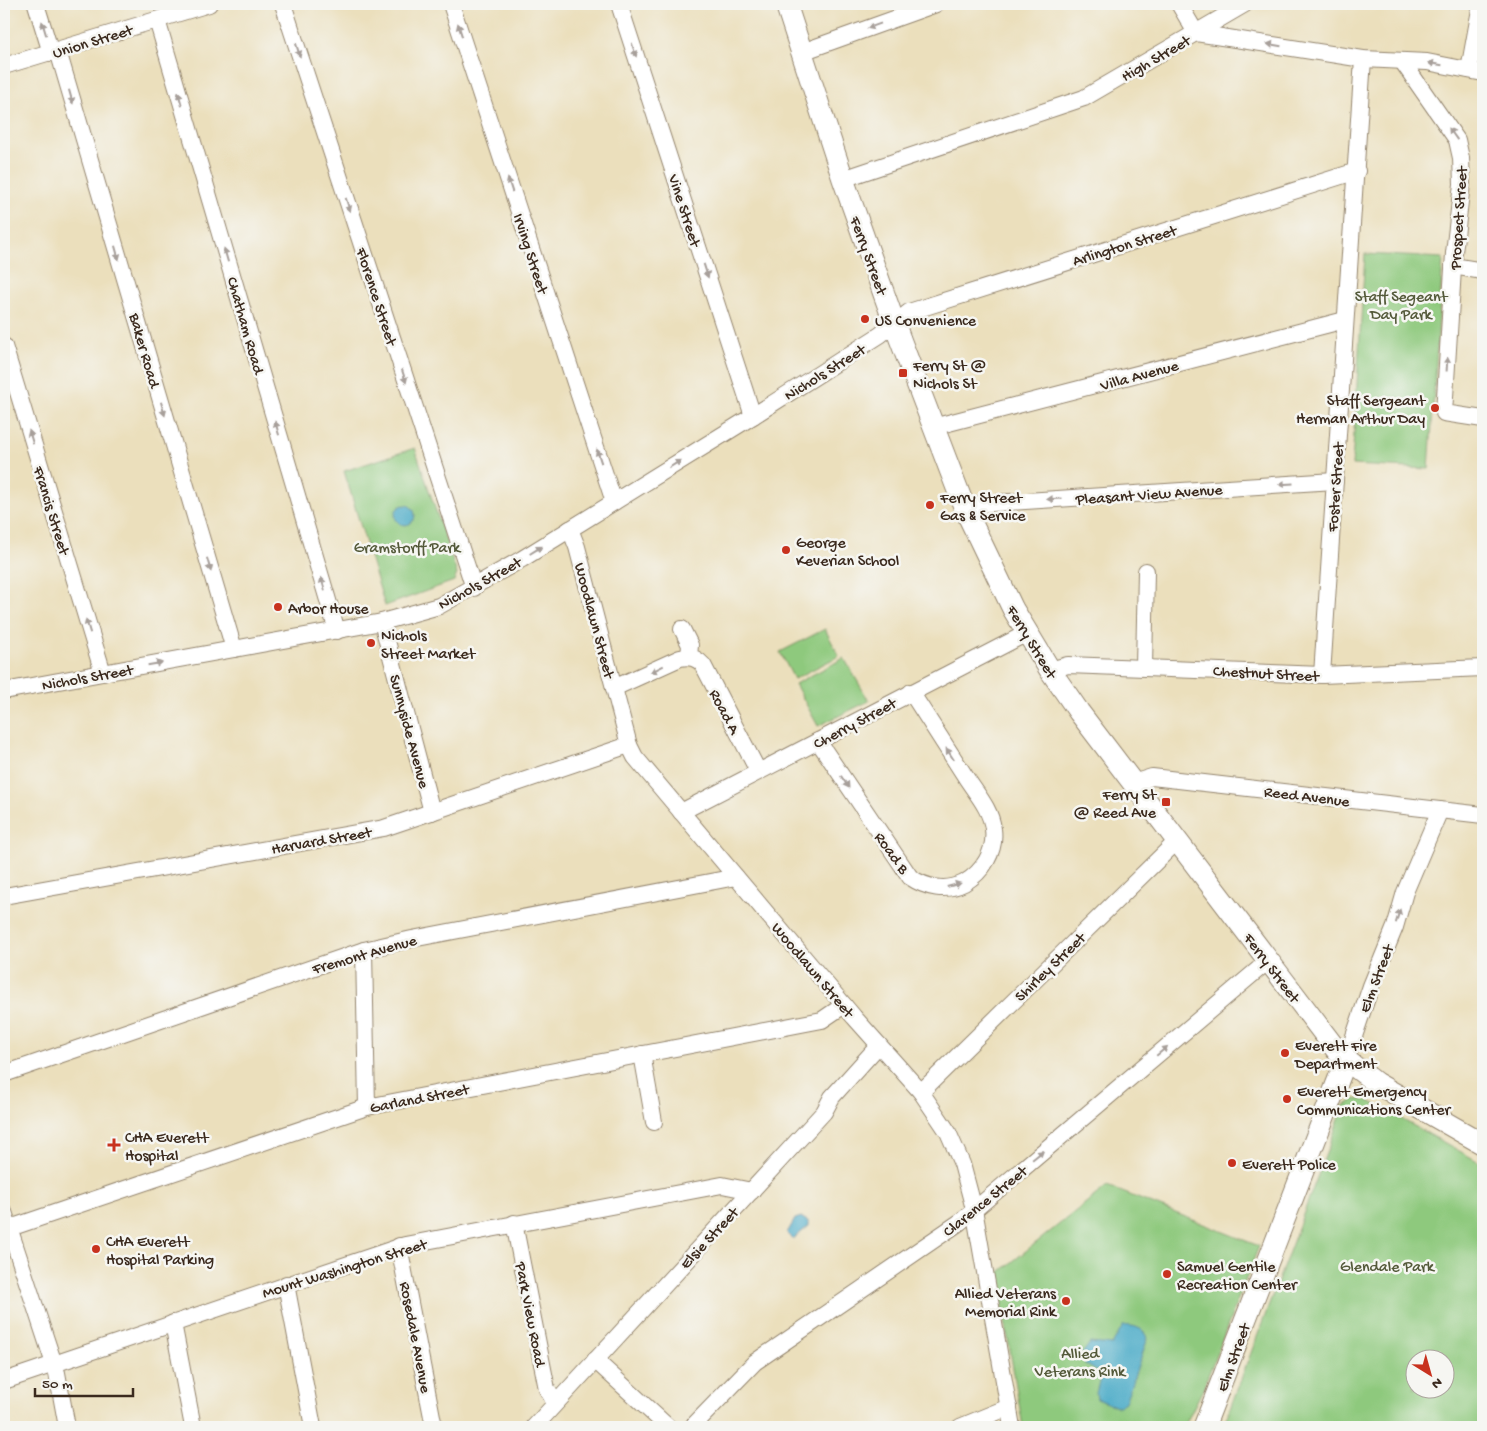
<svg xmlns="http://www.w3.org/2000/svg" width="1487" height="1431" font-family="'Gochi Hand',sans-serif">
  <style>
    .green { fill: #8ec97d; stroke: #647a4e; fill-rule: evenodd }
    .water { fill: #48aac7; stroke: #426a72 }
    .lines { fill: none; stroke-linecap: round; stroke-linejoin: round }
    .minor-casing { stroke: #93846d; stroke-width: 18 }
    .major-casing { stroke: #93846d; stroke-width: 23 }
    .minor { stroke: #fff; stroke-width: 16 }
    .major { stroke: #fff; stroke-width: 21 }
    .oneway { fill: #a79f9a }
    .poi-dot { fill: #c8321e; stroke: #f6f6f2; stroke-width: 2 }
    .labels { text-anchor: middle; stroke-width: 5; stroke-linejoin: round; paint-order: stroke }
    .street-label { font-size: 16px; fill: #3b2a1e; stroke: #f6f6f2 }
    .park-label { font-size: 16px; fill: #545a3a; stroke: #f6f6f2 }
    .poi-label { font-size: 16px; fill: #3b2a1e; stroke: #f6f6f2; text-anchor: start }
  </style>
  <rect width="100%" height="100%" fill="#f6f6f2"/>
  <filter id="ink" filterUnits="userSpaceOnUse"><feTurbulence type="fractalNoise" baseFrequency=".02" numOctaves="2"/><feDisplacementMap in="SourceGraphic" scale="10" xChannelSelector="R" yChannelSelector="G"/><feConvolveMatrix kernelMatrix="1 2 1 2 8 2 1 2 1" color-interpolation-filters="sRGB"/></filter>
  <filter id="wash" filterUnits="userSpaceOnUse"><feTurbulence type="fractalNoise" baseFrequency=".0096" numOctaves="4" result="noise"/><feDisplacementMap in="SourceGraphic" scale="20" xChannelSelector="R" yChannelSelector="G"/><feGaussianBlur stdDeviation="1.12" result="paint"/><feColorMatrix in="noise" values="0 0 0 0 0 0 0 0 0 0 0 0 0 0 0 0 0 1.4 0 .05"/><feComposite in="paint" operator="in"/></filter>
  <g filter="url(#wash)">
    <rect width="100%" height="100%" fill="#ebdfbc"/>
    <g class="green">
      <path d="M1365 254 1443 258 1429 469 1352 465Z"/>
      <path d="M415 448 457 574 454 581 385 606 344 471Z"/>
      <path d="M825 629 839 656 794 679 780 652Z"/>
      <path d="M844 658 869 701 818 726 795 684Z"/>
      <path d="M1355 1099 1367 1100 1483 1164V1427H1223L1344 1106ZM1414 1358H1444V1388H1414Z"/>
      <path d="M1107 1186 1259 1246 1202 1391 1184 1427H1023L997 1274Z"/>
    </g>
    <g class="water">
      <circle cx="405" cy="515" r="10"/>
      <path d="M801 1217 809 1222V1226L793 1239 787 1233 795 1219Z"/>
      <path d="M1123 1326C1132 1324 1146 1329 1148 1338L1125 1402 1117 1407 1097 1399 1096 1393 1101 1374 1085 1364 1082 1354 1090 1343 1112 1345Z"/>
    </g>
  </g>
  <g filter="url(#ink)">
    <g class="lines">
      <defs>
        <g id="minor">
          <path d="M36 4 51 53"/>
          <path d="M283 4 474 588"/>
          <path d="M451 4 614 502"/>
          <path d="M619 4 753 416"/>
          <path d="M1179 4 1196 33"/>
          <path d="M157 20 337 631"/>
          <path d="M1196 33 1363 59 1427 62 1483 73"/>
          <path d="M58 51 234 649"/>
          <path d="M802 52 936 4"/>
          <path d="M1402 61 1457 140 1461 158 1462 184 1454 253 1444 413 1483 419"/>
          <path d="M4 66 209 4"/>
          <path d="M1469 70 1481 4"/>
          <path d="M843 179 1084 98 1245 4"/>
          <path d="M1453 266 1483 271"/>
          <path d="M4 346 103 673"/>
          <path d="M933 427 1345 320"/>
          <path d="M965 509 979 504 1335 481"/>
          <path d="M570 529 577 547 629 745 635 757 854 1017 921 1092 948 1132 962 1164 974 1209 1012 1427"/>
          <path d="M382 622 432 812"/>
          <path d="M682 629 690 645 689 657"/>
          <path d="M1144 667 1146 571"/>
          <path d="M1050 670 1068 665 1322 675 1483 668"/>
          <path d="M1322 675 1363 59"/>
          <path d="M614 688 680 658C690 656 697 658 703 665L758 771"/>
          <path d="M4 691 382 622 439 606 522 559 753 416 880 335 909 312 1357 171"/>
          <path d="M818 741 910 877C926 888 946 892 964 883 983 872 996 851 993 829 991 809 975 792 965 776 947 748 929 720 911 692"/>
          <path d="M1133 783 1152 777 1483 815"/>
          <path d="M681 812 1027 633"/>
          <path d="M4 896 384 828 629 745"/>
          <path d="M364 950 367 1107"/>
          <path d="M642 1054 654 1122"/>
          <path d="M1346 1060 1371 986 1395 927 1405 892 1440 810"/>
          <path d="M4 1074 364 950 412 939 736 877"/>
          <path d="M921 1092 1177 841"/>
          <path d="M4 1212 57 1373 67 1427"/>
          <path d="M514 1223 547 1389 555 1403"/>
          <path d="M4 1230 367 1107 822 1020 844 1005"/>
          <path d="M399 1246 434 1427"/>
          <path d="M286 1284 313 1427"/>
          <path d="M173 1323 193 1427"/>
          <path d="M595 1360 668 1427"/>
          <path d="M4 1381 405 1245 722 1185 752 1191"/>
          <path d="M534 1427 824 1112 832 1097 879 1045"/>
          <path d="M692 1427 755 1362 960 1222 1268 961"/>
          <path d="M960 1427 1009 1407"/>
        </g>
        <g id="major">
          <path d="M786 4 843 179 900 339 965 509 1013 609 1050 670 1079 712 1341 1056 1376 1083 1483 1144"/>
          <path d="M1204 1427 1346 1060"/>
        </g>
      </defs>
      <use href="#minor" class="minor-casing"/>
      <use href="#major" class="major-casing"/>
      <use href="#minor" class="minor"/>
      <use href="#major" class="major"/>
    </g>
    <defs><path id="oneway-solid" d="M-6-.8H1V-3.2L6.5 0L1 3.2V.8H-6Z" transform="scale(1.25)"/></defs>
    <g class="oneway">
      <use href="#oneway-solid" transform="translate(874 26) rotate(160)"/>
      <use href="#oneway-solid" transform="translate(44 28) rotate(-107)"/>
      <use href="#oneway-solid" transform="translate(460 30) rotate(-108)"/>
      <use href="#oneway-solid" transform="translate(1274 45) rotate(-171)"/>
      <use href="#oneway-solid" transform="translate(298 50) rotate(72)"/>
      <use href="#oneway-solid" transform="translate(634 50) rotate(72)"/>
      <use href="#oneway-solid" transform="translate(1435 64) rotate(-170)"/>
      <use href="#oneway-solid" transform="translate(71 97) rotate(74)"/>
      <use href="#oneway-solid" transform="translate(180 99) rotate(-106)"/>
      <use href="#oneway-solid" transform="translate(1453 134) rotate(-125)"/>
      <use href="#oneway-solid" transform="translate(510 185) rotate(-108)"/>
      <use href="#oneway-solid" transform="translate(348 205) rotate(72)"/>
      <use href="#oneway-solid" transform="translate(117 253) rotate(74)"/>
      <use href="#oneway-solid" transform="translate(226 255) rotate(-106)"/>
      <use href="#oneway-solid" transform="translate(706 271) rotate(72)"/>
      <use href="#oneway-solid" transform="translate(1447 364) rotate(-87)"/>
      <use href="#oneway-solid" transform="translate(404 376) rotate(72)"/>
      <use href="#oneway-solid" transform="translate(163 409) rotate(74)"/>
      <use href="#oneway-solid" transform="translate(277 428) rotate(-106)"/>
      <use href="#oneway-solid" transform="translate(31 437) rotate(-107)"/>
      <use href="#oneway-solid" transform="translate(599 456) rotate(-108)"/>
      <use href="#oneway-solid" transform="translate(675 464) rotate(-32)"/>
      <use href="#oneway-solid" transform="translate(1286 484) rotate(176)"/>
      <use href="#oneway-solid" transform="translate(1054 499) rotate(176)"/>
      <use href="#oneway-solid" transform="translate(536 550) rotate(-32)"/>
      <use href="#oneway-solid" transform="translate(209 565) rotate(74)"/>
      <use href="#oneway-solid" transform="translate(323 584) rotate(-106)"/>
      <use href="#oneway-solid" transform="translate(88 626) rotate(-107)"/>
      <use href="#oneway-solid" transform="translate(155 664) rotate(-10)"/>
      <use href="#oneway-solid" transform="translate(657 669) rotate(154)"/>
      <use href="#oneway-solid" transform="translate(950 754) rotate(-123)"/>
      <use href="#oneway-solid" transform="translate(845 782) rotate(56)"/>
      <use href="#oneway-solid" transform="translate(954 885) rotate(-15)"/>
      <use href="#oneway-solid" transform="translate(1398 916) rotate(-73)"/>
      <use href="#oneway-solid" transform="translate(1162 1051) rotate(-40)"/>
      <use href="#oneway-solid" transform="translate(1038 1155) rotate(-39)"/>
    </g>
  </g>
  <g class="poi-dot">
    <circle cx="865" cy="319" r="5"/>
    <rect x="898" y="368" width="10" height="10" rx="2.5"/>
    <circle cx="1435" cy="408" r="5"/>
    <circle cx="930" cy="505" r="5"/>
    <circle cx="786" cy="550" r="5"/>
    <circle cx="278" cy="607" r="5"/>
    <circle cx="371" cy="643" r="5"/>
    <rect x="1161" y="797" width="10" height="10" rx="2.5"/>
    <circle cx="1285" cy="1053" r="5"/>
    <circle cx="1287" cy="1099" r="5"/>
    <path d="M111.5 1137.5h5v5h5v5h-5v5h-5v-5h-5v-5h5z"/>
    <circle cx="1232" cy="1163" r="5"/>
    <circle cx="96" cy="1249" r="5"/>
    <circle cx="1167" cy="1274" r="5"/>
    <circle cx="1066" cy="1301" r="5"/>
  </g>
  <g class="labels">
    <g class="street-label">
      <text transform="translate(92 40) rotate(-17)" y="6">Union Street</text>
      <text transform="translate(1155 57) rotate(-30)" y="6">High Street</text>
      <text transform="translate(686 210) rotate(72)" y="6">Vine Street</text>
      <text transform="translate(1457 218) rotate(-86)" y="6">Prospect Street</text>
      <text transform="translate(1124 244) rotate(-17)" y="6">Arlington Street</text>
      <text transform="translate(532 253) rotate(72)" y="6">Irving Street</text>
      <text transform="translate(870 255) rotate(70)" y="6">Ferry Street</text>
      <text transform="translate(378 296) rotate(72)" y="6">Florence Street</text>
      <text transform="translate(247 325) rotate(74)" y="6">Chatham Road</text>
      <text transform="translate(146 350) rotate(74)" y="6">Baker Road</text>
      <text transform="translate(824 371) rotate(-32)" y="6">Nichols Street</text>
      <text transform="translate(1139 374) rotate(-15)" y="6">Villa Avenue</text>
      <text transform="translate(1334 487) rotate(-86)" y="6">Foster Street</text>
      <text transform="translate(1149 493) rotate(-4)" y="6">Pleasant View Avenue</text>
      <text transform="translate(53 510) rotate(73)" y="6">Francis Street</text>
      <text transform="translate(479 582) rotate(-29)" y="6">Nichols Street</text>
      <text transform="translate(596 620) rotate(75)" y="6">Woodlawn Street</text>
      <text transform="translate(1033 641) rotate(59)" y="6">Ferry Street</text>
      <text transform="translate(1266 672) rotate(3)" y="6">Chestnut Street</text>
      <text transform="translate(87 676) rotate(-10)" y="6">Nichols Street</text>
      <text transform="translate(726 711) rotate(62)" y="6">Road A</text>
      <text transform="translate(854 722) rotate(-28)" y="6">Cherry Street</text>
      <text transform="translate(411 731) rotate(75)" y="6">Sunnyside Avenue</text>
      <text transform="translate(1307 795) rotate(7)" y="6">Reed Avenue</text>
      <text transform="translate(321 839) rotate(-10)" y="6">Harvard Street</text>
      <text transform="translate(893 852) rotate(54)" y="6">Road B</text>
      <text transform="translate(364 953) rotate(-16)" y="6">Fremont Avenue</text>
      <text transform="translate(1049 966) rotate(-44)" y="6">Shirley Street</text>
      <text transform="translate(1273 967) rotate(53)" y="6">Ferry Street</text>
      <text transform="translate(814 969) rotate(50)" y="6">Woodlawn Street</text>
      <text transform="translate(1375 978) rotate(-69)" y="6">Elm Street</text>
      <text transform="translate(419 1097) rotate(-11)" y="6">Garland Street</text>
      <text transform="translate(984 1200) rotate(-39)" y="6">Clarence Street</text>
      <text transform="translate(708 1237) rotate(-47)" y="6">Elsie Street</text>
      <text transform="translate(344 1267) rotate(-17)" y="6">Mount Washington Street</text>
      <text transform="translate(532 1314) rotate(79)" y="6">Park View Road</text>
      <text transform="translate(417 1337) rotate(79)" y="6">Rosedale Avenue</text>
      <text transform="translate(1232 1357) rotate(-70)" y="6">Elm Street</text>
    </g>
    <g class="park-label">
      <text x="1401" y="301">Staff Segeant<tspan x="1401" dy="18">Day Park</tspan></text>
      <text x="407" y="552">Gramstorff Park</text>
      <text x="1387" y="1271">Glendale Park</text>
      <text x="1080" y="1358">Allied<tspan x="1080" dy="18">Veterans Rink</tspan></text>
    </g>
    <g class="poi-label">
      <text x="875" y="325">US Convenience</text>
      <text x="913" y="370">Ferry St @<tspan x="913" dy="18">Nichols St</tspan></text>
      <text x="1425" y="405" text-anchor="end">Staff Sergeant<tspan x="1425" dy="18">Herman Arthur Day</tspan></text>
      <text x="940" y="502">Ferry Street<tspan x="940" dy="18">Gas &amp; Service</tspan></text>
      <text x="796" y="547">George<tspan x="796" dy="18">Keverian School</tspan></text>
      <text x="288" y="613">Arbor House</text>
      <text x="381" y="640">Nichols<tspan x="381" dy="18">Street Market</tspan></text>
      <text x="1156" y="799" text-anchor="end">Ferry St<tspan x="1156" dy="18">@ Reed Ave</tspan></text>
      <text x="1295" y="1050">Everett Fire<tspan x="1295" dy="18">Department</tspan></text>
      <text x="1297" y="1096">Everett Emergency<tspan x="1297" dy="18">Communications Center</tspan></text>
      <text x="125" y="1142">CHA Everett<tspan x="125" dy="18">Hospital</tspan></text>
      <text x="1242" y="1169">Everett Police</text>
      <text x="106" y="1246">CHA Everett<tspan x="106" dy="18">Hospital Parking</tspan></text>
      <text x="1177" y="1271">Samuel Gentile<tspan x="1177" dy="18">Recreation Center</tspan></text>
      <text x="1056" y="1298" text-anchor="end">Allied Veterans<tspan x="1056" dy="18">Memorial Rink</tspan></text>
    </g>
  </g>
  <rect width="1487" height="1431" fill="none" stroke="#f6f6f2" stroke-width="20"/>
  <g transform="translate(1430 1374) rotate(143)"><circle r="24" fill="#f6f6f2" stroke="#aba49d"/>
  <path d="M0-4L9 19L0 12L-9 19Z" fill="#c8321e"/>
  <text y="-8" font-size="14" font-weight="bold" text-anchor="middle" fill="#3b2a1e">N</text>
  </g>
  <path d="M35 1388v8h98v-8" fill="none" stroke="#3b2a1e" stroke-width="2.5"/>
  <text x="42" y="1388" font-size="15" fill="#3b2a1e" stroke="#f6f6f2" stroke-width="4" paint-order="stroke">50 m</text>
</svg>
